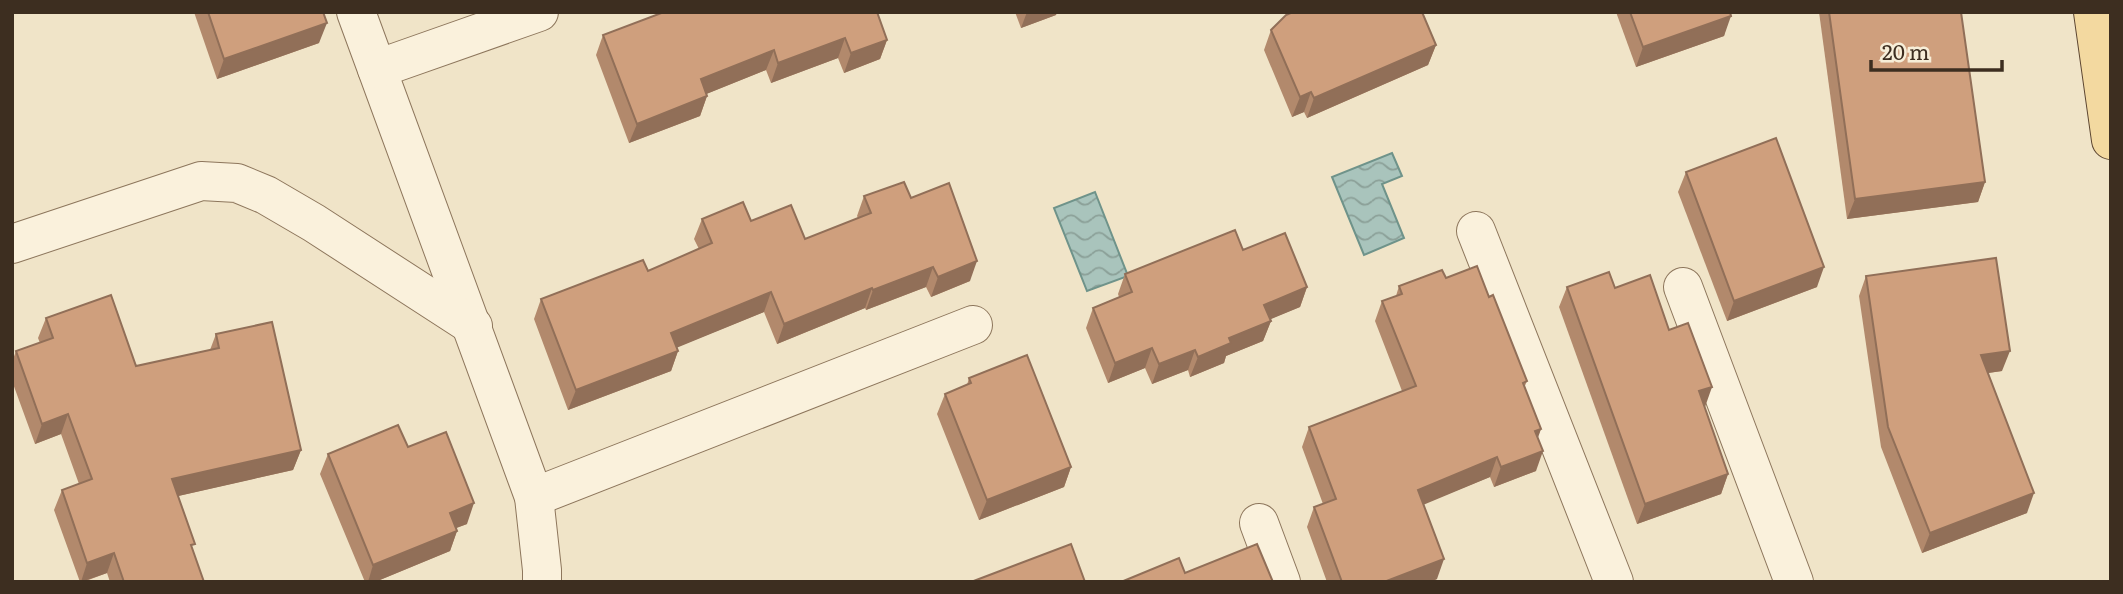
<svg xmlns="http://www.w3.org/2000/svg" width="2123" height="594" font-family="Literata,serif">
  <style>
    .water { fill: url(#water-waves); stroke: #6f938a; stroke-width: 2 }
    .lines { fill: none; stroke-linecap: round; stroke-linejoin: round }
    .minor-casing { stroke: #8d765c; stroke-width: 40 }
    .major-casing { stroke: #5b4430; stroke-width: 40 }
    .minor { stroke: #faf1dc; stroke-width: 38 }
    .major { stroke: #f3d9a0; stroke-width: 38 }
    .wall { fill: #b2896c }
    .shaded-wall { fill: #916f58 }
    .building { fill: #cf9f7d; stroke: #916f58; stroke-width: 2 }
  </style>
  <defs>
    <pattern id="water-waves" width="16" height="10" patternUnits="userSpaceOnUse" patternTransform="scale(1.75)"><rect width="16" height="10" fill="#a9c4bc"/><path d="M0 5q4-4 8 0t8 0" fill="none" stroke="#8ba098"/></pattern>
  </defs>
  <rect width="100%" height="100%" fill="#f0e4c8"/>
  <g class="water">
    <path d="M1392 153 1402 176 1382 184 1404 238 1364 255 1332 177Z"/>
    <path d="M1095 192 1128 276 1087 291 1054 208Z"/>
  </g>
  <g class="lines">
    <defs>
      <g id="minor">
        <path d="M356 12 534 497 542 570V582"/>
        <path d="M377 69 539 12"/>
        <path d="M1476 231 1614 582"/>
        <path d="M12 244 201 181 237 183 266 195 314 223 473 326"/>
        <path d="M1683 287 1794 582"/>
        <path d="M534 497 973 325"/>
        <path d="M1259 523 1281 582"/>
      </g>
      <path id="major" d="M2093 12 2111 140"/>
    </defs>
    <use href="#minor" class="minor-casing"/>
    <use href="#major" class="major-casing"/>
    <use href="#minor" class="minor"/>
    <use href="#major" class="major"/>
  </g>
  <g class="wall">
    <path d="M194 12H323L319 43 217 79Z"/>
    <path d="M1015 12H1057L1056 15 1021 28Z"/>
    <path d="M1616 12H1730L1724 36 1636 67Z"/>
    <path d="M1819 12H1961L1985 182 1978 202 1847 219Z"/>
    <path d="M1271 30 1436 45 1428 65 1307 118 1304 112 1292 117 1264 50Z"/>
    <path d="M603 35 887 40 880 59 844 73 838 58 771 83 766 70 706 94 707 96 700 116 629 143 596 55Z"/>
    <path d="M1686 172 1817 287 1727 321 1678 192Z"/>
    <path d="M864 196 911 198 970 281 931 297 926 287 866 310 865 308 777 344 764 312 677 347 678 351 671 371 568 410 534 319 541 299 648 271 699 249 694 239 702 219 751 221 805 239 858 218 857 216Z"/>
    <path d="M1243 250 1307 287 1300 307 1270 319 1271 321 1263 341 1226 356 1224 363 1190 377 1188 370 1152 384 1145 368 1108 383 1086 328 1093 308 1119 297 1118 294 1125 274Z"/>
    <path d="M1866 276 2002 371 1988 373 2027 513 1922 553 1881 447 1859 296Z"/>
    <path d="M1446 278 1489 297 1527 381 1524 388 1541 429 1537 438 1536 471 1494 487 1490 477 1423 504 1437 579 1430 582H1327L1307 527 1314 507 1323 504 1302 447 1309 427 1402 391 1375 321 1382 301 1396 296 1399 286Z"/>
    <path d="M1567 287 1615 288 1669 330 1704 407 1728 474 1721 494 1637 524 1559 307Z"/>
    <path d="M46 318 136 366 210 350 216 334 301 450 293 470 178 496 193 551 204 582H110L107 573 83 582H80L54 510 62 490 79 484 61 434 35 444 12 381V362L16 351 40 343 38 338Z"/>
    <path d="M969 378 1071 467 1064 487 979 520 937 414 945 394 967 385Z"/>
    <path d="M408 447 467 524 456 528 457 531 450 551 375 582H365L320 474 328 454Z"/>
  </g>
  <g class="shaded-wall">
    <path d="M1027 12H1057L1056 15 1021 28Z"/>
    <path d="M1731 16 1724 36 1636 67 1643 47Z"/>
    <path d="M327 23 319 43 217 79 224 59Z"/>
    <path d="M845 38 838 58 771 83 778 63Z"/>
    <path d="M887 40 880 59 844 73 851 53Z"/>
    <path d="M1436 45 1428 65 1307 118 1314 98Z"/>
    <path d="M774 50 766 70 694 99 701 79Z"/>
    <path d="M1311 92 1304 112 1292 117 1300 97Z"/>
    <path d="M707 96 700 116 629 143 637 124Z"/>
    <path d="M1985 182 1978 202 1847 219 1855 199Z"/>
    <path d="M977 261 970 281 931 297 938 277Z"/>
    <path d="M933 267 926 287 866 310 873 290Z"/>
    <path d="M1824 267 1817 287 1727 321 1734 301Z"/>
    <path d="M1307 287 1300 307 1257 325 1264 305Z"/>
    <path d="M872 288 865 308 777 344 784 324Z"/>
    <path d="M771 292 764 312 664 353 671 333Z"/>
    <path d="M1271 321 1263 341 1226 356 1224 363 1190 377 1198 357 1229 338Z"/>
    <path d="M1152 348 1145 368 1108 383 1115 363Z"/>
    <path d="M1195 350 1188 370 1152 384 1159 364Z"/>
    <path d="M678 351 671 371 568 410 576 390Z"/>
    <path d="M2010 351 2002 371 1974 375 1981 355Z"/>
    <path d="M1712 387 1705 407 1699 391Z"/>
    <path d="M68 414 61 434 35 444 42 424Z"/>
    <path d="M1541 429 1534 449 1535 431Z"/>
    <path d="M301 450 293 470 165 499 172 479Z"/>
    <path d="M1543 451 1536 471 1494 487 1501 467Z"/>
    <path d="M1497 457 1490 477 1411 510 1418 490Z"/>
    <path d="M1071 467 1064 487 979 520 987 500Z"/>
    <path d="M1728 474 1721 494 1637 524 1645 504Z"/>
    <path d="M2034 493 2027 513 1922 553 1930 533Z"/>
    <path d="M474 503 467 524 443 533 450 513Z"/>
    <path d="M457 531 450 551 375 582H368L373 565Z"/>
    <path d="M114 553 107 573 81 582 87 563Z"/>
    <path d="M1444 559 1437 579 1430 582H1384Z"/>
  </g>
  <g class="building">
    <path d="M208 12H323L327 23 224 59Z"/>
    <path d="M664 12H877L887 40 851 53 845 38 778 63 774 50 701 79 707 96 637 124 603 35Z"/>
    <path d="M1293 12H1422L1436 45 1314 98 1311 92 1300 97 1271 30 1286 15Z"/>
    <path d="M1630 12H1730L1731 16 1643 47Z"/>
    <path d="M1829 12H1961L1985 182 1855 199Z"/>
    <path d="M1776 138 1824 267 1734 301 1686 172Z"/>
    <path d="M904 182 911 198 949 183 977 261 938 277 933 267 873 290 872 288 784 324 771 292 671 333 678 351 576 390 541 299 643 260 648 271 712 243 702 219 743 202 751 221 791 205 805 239 871 213 864 196Z"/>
    <path d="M1235 230 1243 250 1285 233 1307 287 1264 305 1271 321 1229 338 1231 343 1198 357 1195 350 1159 364 1152 348 1115 363 1093 308 1132 292 1125 274Z"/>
    <path d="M1996 258 2010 351 1981 355 2034 493 1930 533 1888 427 1866 276Z"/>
    <path d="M1477 266 1489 297 1493 295 1527 381 1523 383 1541 429 1535 431 1543 451 1501 467 1497 457 1418 490 1444 559 1384 582H1342L1314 507 1336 499 1309 427 1416 386 1382 301 1402 294 1399 286 1442 270 1446 278Z"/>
    <path d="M1609 272 1615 288 1650 275 1669 330 1688 323 1712 387 1699 391 1728 474 1645 504 1567 287Z"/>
    <path d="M111 295 136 366 219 348 216 334 272 322 301 450 172 479 195 544 191 545 204 582H124L114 553 87 563 62 490 92 479 68 414 42 424 16 351 53 338 46 318Z"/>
    <path d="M1027 355 1071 467 987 500 945 394 971 383 969 378Z"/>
    <path d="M398 425 408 447 446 432 474 503 450 513 457 531 373 565 328 454Z"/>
    <path d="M1071 544 1085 582H971Z"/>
    <path d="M1257 544 1273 582H1121L1179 558 1185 573Z"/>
  </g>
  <rect width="2123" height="594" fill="none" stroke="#3d2e20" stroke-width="28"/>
  <path d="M1871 60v10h131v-10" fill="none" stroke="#3d2e20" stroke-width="3.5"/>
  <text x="1882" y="60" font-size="21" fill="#3d2e20" stroke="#f7eed8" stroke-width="5" paint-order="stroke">20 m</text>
</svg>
